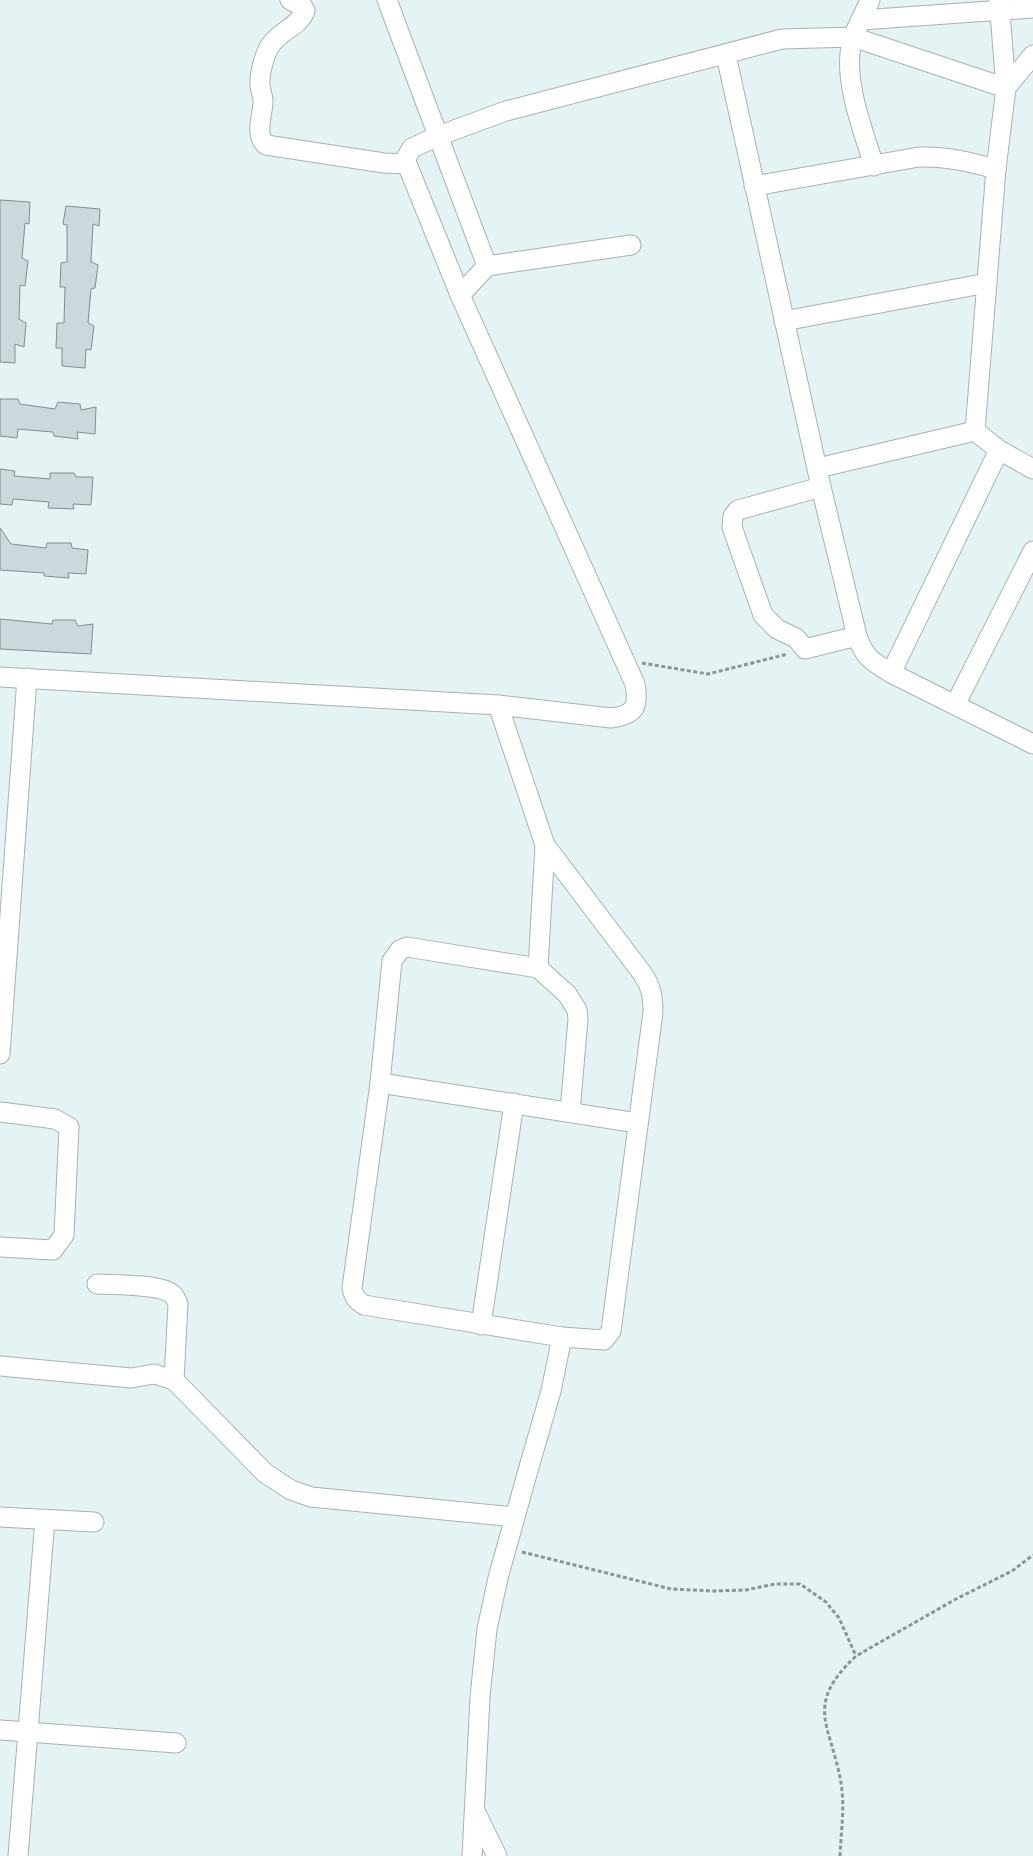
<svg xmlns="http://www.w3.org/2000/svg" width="1033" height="1856" font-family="'Varela Round',sans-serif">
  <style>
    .building { fill: #cad9db; stroke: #808e8f }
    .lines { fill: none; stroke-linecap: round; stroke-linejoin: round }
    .minor-casing { stroke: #a5b3b5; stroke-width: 21 }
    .path { stroke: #8b9596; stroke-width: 3; stroke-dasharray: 4 2.5; stroke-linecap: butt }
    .minor { stroke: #fff; stroke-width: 19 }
  </style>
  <rect width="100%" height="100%" fill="#e4f3f4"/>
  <g class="building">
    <path d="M0 200 30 202 29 224 25 223 22 258 28 261 25 286 20 285 19 319 26 323 24 347 15 344V363L0 362Z"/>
    <path d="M66 206 100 209 99 226 93 224 91 262 98 265 95 288 91 289 88 323 94 326 91 350 86 349 85 368 62 366V348H56L57 323H64L65 287H60L61 263 67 262V225L63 224Z"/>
    <path d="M0 399H18L20 404 55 409 58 402 80 404 81 410 96 407 95 434 77 432 78 439 54 436 53 432 18 429 17 438 0 436Z"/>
    <path d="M0 469 15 471 14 476 50 479V473H74L76 477H93L91 505 73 504 74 509 48 508 49 502 13 499 12 505 0 504Z"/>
    <path d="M0 528 11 544 46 548 47 543H71L72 548 88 550 86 574 68 573 69 578 44 576V573L0 570Z"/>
    <path d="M0 619 52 624 53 620H75L78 626 93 624 91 654 0 649Z"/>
  </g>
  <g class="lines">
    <defs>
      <g id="minor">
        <path d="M290 0 303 7 305 11C299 27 279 31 270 46 264 55 259 75 260 86 261 92 263 96 263 101 263 115 254 135 266 145L384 163 407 164"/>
        <path d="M387 0 487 266"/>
        <path d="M870 0C865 13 857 25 853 38 841 77 863 129 874 166"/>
        <path d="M861 20 1033 8"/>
        <path d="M726 55 821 487 857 636C865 658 871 661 891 673L1033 744"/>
        <path d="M754 186 919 157C946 156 970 162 996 169"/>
        <path d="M460 295 487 266 631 245"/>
        <path d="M784 321 987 283"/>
        <path d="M975 431 996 169 1006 88 999 0"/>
        <path d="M975 431 999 450 1033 469"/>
        <path d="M818 468 975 431"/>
        <path d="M821 487 738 510 733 516 732 527 763 615 777 629 796 638 805 649 857 636"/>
        <path d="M891 673 999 450"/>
        <path d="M0 677 498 705 611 718C635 715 639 707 635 684L460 295 407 164 406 158 412 148 438 136 506 111 782 39 853 37 1006 88 1033 55"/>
        <path d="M498 705 545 845 538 968"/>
        <path d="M955 705 1033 551"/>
        <path d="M545 845 642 973C651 986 653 996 653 1012L611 1331 604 1340 562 1337 364 1305C356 1300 354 1297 352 1288L380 1083 392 961 400 950 407 947 538 968 567 994 577 1010 578 1019 570 1112"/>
        <path d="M0 1054 27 678"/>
        <path d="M380 1083 637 1123"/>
        <path d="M0 1112 55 1119 69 1127 64 1235 53 1250 0 1247"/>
        <path d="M97 1284C115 1285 154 1284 169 1292 174 1294 176 1299 178 1304L174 1380"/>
        <path d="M481 1325 514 1103"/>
        <path d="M0 1366 131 1378 154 1374 174 1380 265 1473 291 1490 311 1497 515 1517"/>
        <path d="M0 1517 94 1522"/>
        <path d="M0 1730 176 1743"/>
        <path d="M476 1813 497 1856"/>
        <path d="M18 1856 45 1519"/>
        <path d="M472 1856 480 1697 487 1629 498 1578 527 1474 551 1391 562 1337"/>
      </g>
    </defs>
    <use href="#minor" class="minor-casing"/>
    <g class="path">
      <path d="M642 663 708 674 788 654"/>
      <path d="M522 1552 671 1589 713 1591 746 1590 775 1584H800L826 1602 839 1618 856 1656"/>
      <path d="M840 1856C841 1832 845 1806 841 1783 831 1724 803 1706 856 1656L956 1599 1012 1571 1033 1555"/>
    </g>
    <use href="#minor" class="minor"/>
  </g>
</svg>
